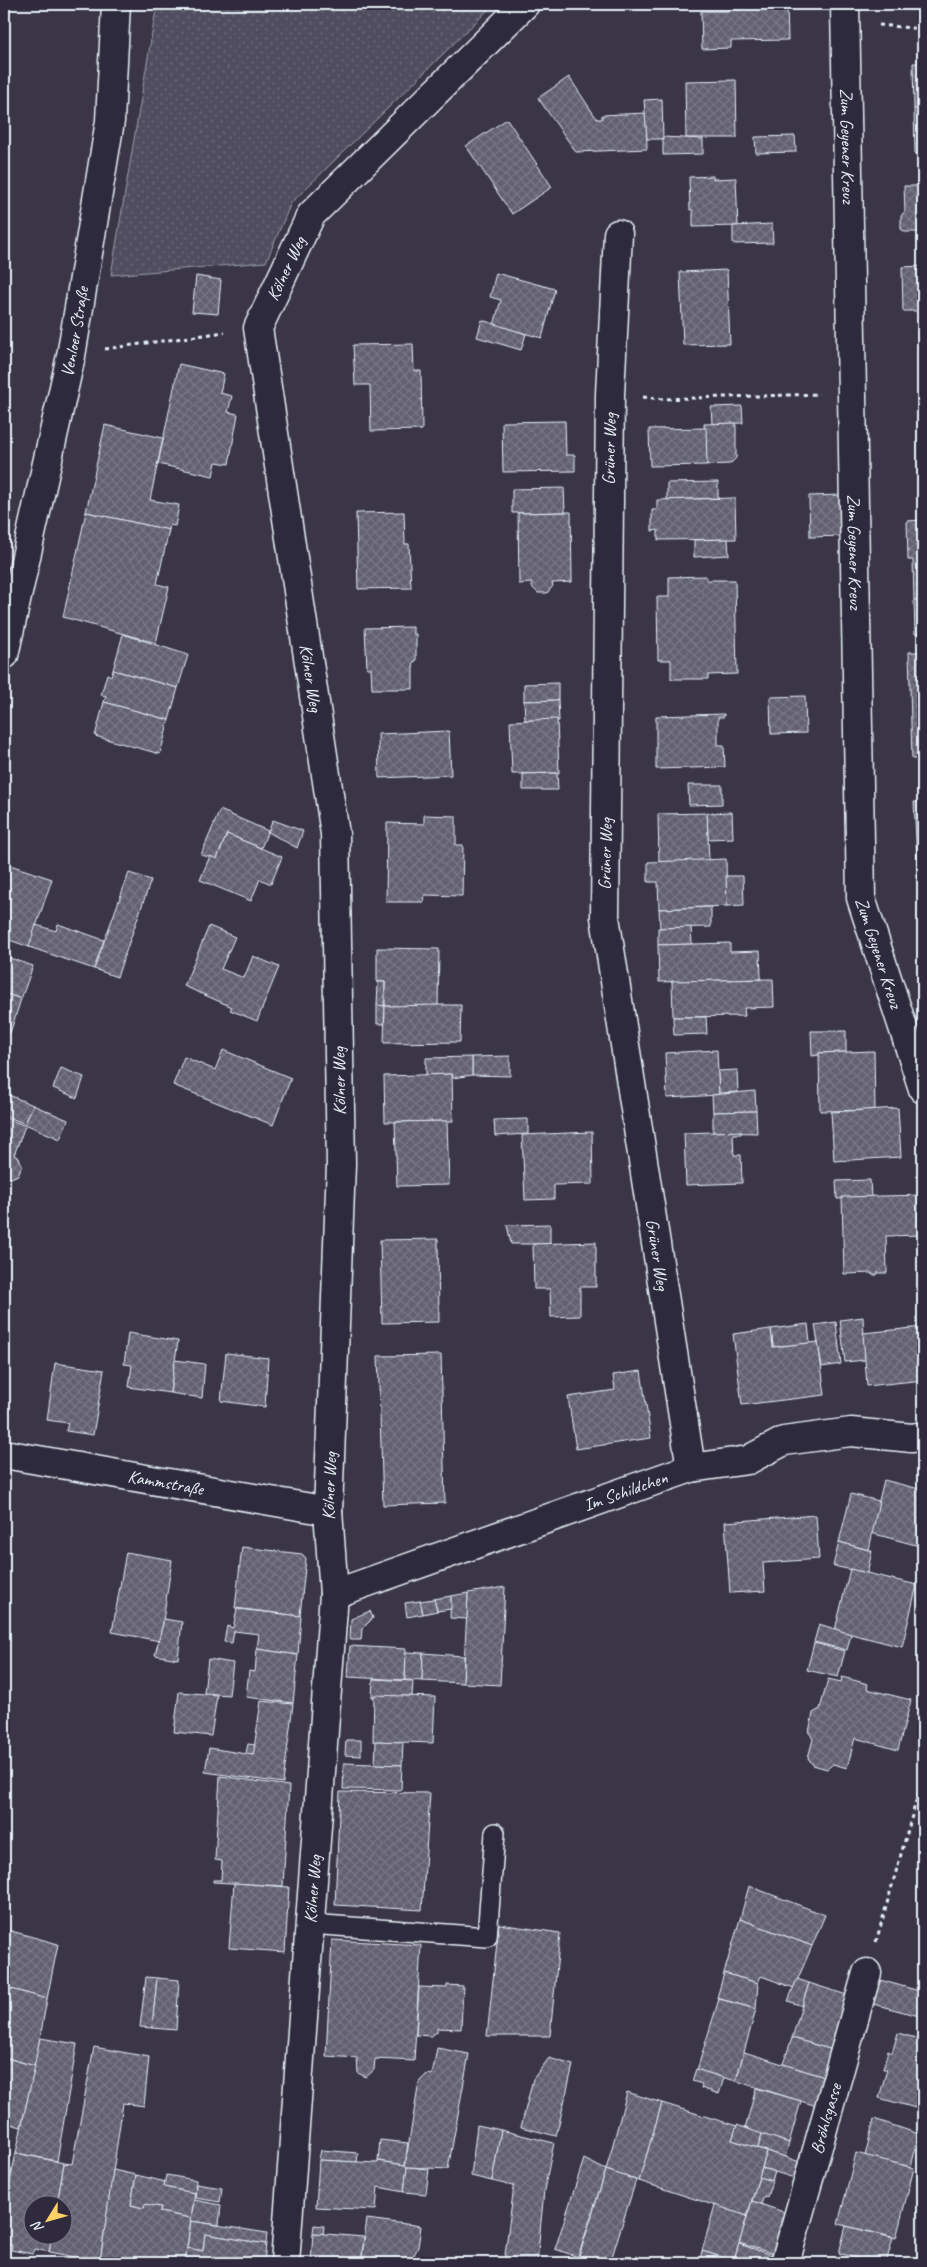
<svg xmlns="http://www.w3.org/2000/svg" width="927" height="2267" font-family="Caveat,sans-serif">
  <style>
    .park { fill: url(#park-dots); stroke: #9ca0ac }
    .building { fill: url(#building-cross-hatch); stroke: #e8f1f8 }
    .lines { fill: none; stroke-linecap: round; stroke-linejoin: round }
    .service-casing { stroke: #e8f1f8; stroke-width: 22 }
    .minor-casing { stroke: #e8f1f8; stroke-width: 31 }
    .tertiary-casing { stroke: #e8f1f8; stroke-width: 31 }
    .path { stroke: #e8f1f8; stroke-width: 3; stroke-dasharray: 4 4; stroke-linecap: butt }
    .service { stroke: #2f2a3d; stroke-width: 19 }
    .minor { stroke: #2f2a3d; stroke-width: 28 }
    .tertiary { stroke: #2f2a3d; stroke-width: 28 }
    .labels { text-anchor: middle; stroke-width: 4.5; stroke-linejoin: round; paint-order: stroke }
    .street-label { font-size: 18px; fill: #e8f1f8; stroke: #2f2a3d }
  </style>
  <defs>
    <pattern id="park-dots" width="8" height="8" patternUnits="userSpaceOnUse" patternTransform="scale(1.25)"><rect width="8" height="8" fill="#504e5f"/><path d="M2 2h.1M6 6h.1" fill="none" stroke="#696877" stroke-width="1.8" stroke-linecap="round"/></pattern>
    <pattern id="building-cross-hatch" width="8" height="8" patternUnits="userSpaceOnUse" patternTransform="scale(1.25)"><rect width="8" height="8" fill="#636171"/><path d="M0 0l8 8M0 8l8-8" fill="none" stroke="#797886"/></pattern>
  </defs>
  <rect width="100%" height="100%" fill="#3a3648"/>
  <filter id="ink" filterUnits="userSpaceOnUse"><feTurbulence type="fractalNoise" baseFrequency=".02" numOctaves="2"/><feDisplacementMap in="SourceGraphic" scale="10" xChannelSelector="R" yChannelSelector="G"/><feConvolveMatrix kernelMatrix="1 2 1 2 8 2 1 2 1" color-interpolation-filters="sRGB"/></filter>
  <g filter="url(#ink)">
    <path class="park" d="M157 4H485L491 7 291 203 266 262 111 275Z"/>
    <g class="building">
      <path d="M729 4H787L788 40 731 41V48L702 49 701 11H729Z"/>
      <rect x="905" y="4" width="18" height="4"/>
      <path d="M4 45H6L4 66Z"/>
      <rect x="918" y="48" width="5" height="15"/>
      <path d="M913 63H923V109H914Z"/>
      <path d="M569 77 597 119H602V115L646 113 647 149 576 152 538 98Z"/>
      <path d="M736 80 737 138H686L685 81Z"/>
      <path d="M662 99 663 139H647L644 100Z"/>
      <path d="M914 109H923V154H915Z"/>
      <path d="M507 119 552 187 512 214 466 146Z"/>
      <path d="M795 136 796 152 756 153 755 137Z"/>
      <path d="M663 137 703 139V154L663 155Z"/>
      <path d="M920 154H923V169H921Z"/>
      <path d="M713 176V179L736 178 738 226 693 227V210H690L689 177Z"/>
      <path d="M904 186H923V232H905L901 229V216L905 211Z"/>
      <path d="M772 224 773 243 733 244V226Z"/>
      <path d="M923 266V311H903L902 267Z"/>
      <path d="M727 270 730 344 683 345 680 272Z"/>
      <path d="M496 273 555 289 542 338 494 325 501 300 490 297Z"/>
      <path d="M196 276 221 280 218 314 192 312Z"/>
      <path d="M482 320 526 334 521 350 477 337Z"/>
      <path d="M413 344 414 371H421L422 430 371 431 370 385H355L353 345Z"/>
      <path d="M179 364 224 374 220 393 232 396 228 412 238 414 229 464 216 462 213 476 158 464Z"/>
      <path d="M918 397H923V416H919Z"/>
      <path d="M742 406 743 423 712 424 711 407Z"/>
      <path d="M565 421 566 455H575V471L503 472 502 422Z"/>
      <path d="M736 423V458L730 464 707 465 704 424Z"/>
      <path d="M105 425 163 438 150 500 179 505 175 526 170 525 169 530 86 512Z"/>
      <path d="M706 428 707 465 650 466 649 429Z"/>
      <path d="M718 482V498L667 500V483Z"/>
      <path d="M564 488 565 512 512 513V489Z"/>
      <path d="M842 495 843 536 810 537 809 496Z"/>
      <path d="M735 498 736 539 658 540V530L652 531V510H657V500Z"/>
      <path d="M86 512 169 530 157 584 169 587 156 643 63 617Z"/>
      <path d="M404 512 405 544H409L411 588 358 589 356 513Z"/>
      <path d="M571 512 572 582 552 583 553 586 547 593H538L532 587V583L519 584 518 513Z"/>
      <path d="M923 520V600H914L913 560H908L907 521Z"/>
      <path d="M728 539 729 555 694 557V540Z"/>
      <path d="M706 576V580H735L737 674 708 675V679H671V660H658L657 597H669V577Z"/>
      <path d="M914 600H923V634H915Z"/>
      <path d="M413 627V634H416V661H414L413 668V689H372L371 668H367L365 628Z"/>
      <path d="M123 634 188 655 178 688 113 670Z"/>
      <path d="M909 652H923V759H912Z"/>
      <path d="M113 670 178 688 169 720 104 702 106 696 101 695 107 674 111 676Z"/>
      <path d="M558 683V700L524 701V684Z"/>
      <path d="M805 696 806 733 771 734 770 697Z"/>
      <path d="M558 700 559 721 525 720 524 701Z"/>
      <path d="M104 702 169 720 160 754 95 736Z"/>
      <path d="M724 714V717H718V745H724L725 767 656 769V716Z"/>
      <path d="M557 719 559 773 512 774 510 721Z"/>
      <path d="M449 731 451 775 379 778 378 734Z"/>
      <path d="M557 773 558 790H523V774Z"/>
      <path d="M688 785H722V804L689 805Z"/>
      <path d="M914 802H923V933H921Z"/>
      <path d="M220 810 268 831 261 848 227 834 217 859 201 855Z"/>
      <path d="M732 812 733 838 708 839 707 813Z"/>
      <path d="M707 813 709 861 659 862 658 814Z"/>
      <path d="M424 815 456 816V845H463L462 896 425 895 424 902H386L387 823 424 824Z"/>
      <path d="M273 820 303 831 297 848 268 832Z"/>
      <path d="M227 834 282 857 271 884 260 879 251 901 200 880 210 856 217 859Z"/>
      <path d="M726 859 727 906 659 909 658 882H648V862Z"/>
      <path d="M4 863 52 879 29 947 4 938Z"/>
      <path d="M129 873 151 880 117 977 94 969Z"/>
      <path d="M726 876H743L744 905 727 906Z"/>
      <path d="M711 907V927L660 928 659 909Z"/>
      <path d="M58 924 104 940 94 969 29 947 36 925 56 931Z"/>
      <path d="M209 926 235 937 221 969 244 978 253 956 279 967 257 1021 230 1010 232 1007 184 986Z"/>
      <path d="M691 927 692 944 658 945V928Z"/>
      <path d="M730 943V952L760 951 761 979 659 982 658 945Z"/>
      <path d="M377 948 439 949 438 1007 385 1006V982H377Z"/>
      <path d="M4 956 33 966 21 999 4 993Z"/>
      <path d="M773 979 774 1007 744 1008 745 1016 673 1017 672 981Z"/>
      <path d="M378 982H385L384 1006 377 1005Z"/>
      <path d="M4 993 21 999 10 1033 4 1030Z"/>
      <path d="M377 1005 385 1006 384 1024H377Z"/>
      <path d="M438 1005H461L460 1042 384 1043 385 1006Z"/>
      <path d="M673 1017H706L707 1034 674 1035Z"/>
      <path d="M811 1031H846V1052L819 1053V1055L812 1056Z"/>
      <path d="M223 1050 291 1078 273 1125 173 1085 184 1057 215 1070Z"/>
      <path d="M717 1050 719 1095 667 1098 665 1053Z"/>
      <path d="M874 1051 875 1110 820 1111 819 1053Z"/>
      <path d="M510 1056V1076L472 1075V1057Z"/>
      <path d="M472 1057V1075L453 1078 452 1074 426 1075V1058Z"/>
      <path d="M61 1068 84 1077 77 1098 53 1088Z"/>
      <path d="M737 1070 738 1092 719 1093 718 1071Z"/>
      <path d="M452 1074 453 1121 385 1122 384 1076Z"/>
      <path d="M755 1091 756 1111 713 1112 712 1095Z"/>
      <path d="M4 1093 33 1105 25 1124 4 1115Z"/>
      <path d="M33 1105 68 1120 60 1139 25 1124Z"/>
      <path d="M898 1108 901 1157 834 1161 831 1112Z"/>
      <path d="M756 1111 757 1133 713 1132V1112Z"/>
      <path d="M4 1117 25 1126 14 1155 19 1158 22 1165 18 1175 11 1178 6 1176 4 1181Z"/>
      <path d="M528 1119V1134L495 1136 494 1120Z"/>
      <path d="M447 1121 449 1185 397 1186 395 1122Z"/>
      <path d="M741 1131V1134H733L734 1155H741L742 1183 686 1185 684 1133Z"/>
      <path d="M592 1132 593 1184 554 1185V1199L525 1200 522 1135Z"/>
      <path d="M870 1180 871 1197 837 1199 836 1181Z"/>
      <path d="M923 1195V1235L886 1236 887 1273H877V1275H872V1273L844 1274 842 1197Z"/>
      <path d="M550 1224V1244H511L507 1225Z"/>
      <path d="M438 1239 439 1322 382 1323 380 1240Z"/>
      <path d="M596 1242V1287H580V1316L551 1317 550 1289H534L533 1244Z"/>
      <path d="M863 1317 865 1360 845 1362 840 1320Z"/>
      <path d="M836 1322 841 1364 822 1367 815 1325Z"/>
      <path d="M808 1324 810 1343 773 1347 771 1329Z"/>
      <path d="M923 1327V1380L867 1386 863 1333Z"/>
      <path d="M771 1329 773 1347 818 1342 825 1395 742 1405 733 1334Z"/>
      <path d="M128 1333 178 1341 170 1393 129 1387 132 1365 124 1364Z"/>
      <path d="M226 1353 268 1358 265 1407 221 1401Z"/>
      <path d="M441 1355 445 1503 383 1505 378 1356Z"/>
      <path d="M175 1360 205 1364 202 1398 170 1393Z"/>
      <path d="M55 1363 104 1370 93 1435 66 1431 68 1423 47 1420Z"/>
      <path d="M641 1371 651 1438 576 1449 568 1397 615 1390 613 1375Z"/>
      <path d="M884 1480 923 1490V1547L871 1533Z"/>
      <path d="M851 1494 879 1501 869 1550 839 1542Z"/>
      <path d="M816 1515 819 1559 763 1563 765 1591 730 1593 725 1522Z"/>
      <path d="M839 1542 872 1551 867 1573 833 1566Z"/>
      <path d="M242 1547 302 1554 306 1558 300 1616 235 1608Z"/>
      <path d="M126 1552 172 1560 160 1641 112 1632Z"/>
      <path d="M850 1569 917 1585 902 1647 835 1630Z"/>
      <path d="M505 1587 500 1685 463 1683 468 1593Z"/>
      <path d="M468 1593 467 1619 450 1618 451 1596Z"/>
      <path d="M451 1596V1609L437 1611 434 1599Z"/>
      <path d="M434 1599 437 1611 423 1614 420 1601Z"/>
      <path d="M420 1601 423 1614 407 1617 405 1603Z"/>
      <path d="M237 1609 301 1616 298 1655 257 1649 259 1634 234 1631 232 1643 224 1642 227 1626 233 1628Z"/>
      <path d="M370 1611 373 1618 362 1629 361 1640H350L351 1619Z"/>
      <path d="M164 1619 182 1622 178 1659 155 1655Z"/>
      <path d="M819 1624 851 1634 847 1650 814 1642Z"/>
      <path d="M814 1643 845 1651 838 1677 807 1670Z"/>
      <path d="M350 1646 406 1649 405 1680 348 1677Z"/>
      <path d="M257 1649 298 1655 293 1703 246 1697 249 1671 255 1672Z"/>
      <path d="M406 1652 423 1653 422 1681 405 1680Z"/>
      <path d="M423 1653 464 1656 463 1683 422 1681Z"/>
      <path d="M208 1659 233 1663 229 1695 204 1693Z"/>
      <path d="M842 1677 868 1684 867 1689 911 1700 898 1750 855 1738 847 1768 833 1764 827 1769 813 1765 808 1758 813 1739 809 1732 813 1713 820 1709 828 1679 841 1682Z"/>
      <path d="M373 1679 413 1681 412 1696 372 1697Z"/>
      <path d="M179 1692 217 1695 211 1736 174 1732Z"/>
      <path d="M374 1695 435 1697 433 1743 373 1741Z"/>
      <path d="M261 1701 293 1704 283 1783 205 1772 209 1748 253 1755Z"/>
      <path d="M346 1740H361V1756L345 1755Z"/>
      <path d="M376 1741 403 1742 402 1765 375 1764Z"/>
      <path d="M248 1744 255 1745 253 1755 246 1753Z"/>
      <path d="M344 1763 402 1765 401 1790 343 1789Z"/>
      <path d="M220 1776 289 1786 283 1886 213 1882V1880H221L222 1861 215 1860Z"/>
      <path d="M340 1792 430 1793 422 1910 335 1905Z"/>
      <path d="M234 1883 289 1887 285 1952 229 1948Z"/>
      <path d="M749 1886 825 1915 812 1946 740 1919Z"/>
      <path d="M740 1919 812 1946 794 1988 761 1976 758 1983 724 1973Z"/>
      <path d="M499 1924 560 1933 550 2036H487Z"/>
      <path d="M4 1929 58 1944 47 1999 4 1987Z"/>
      <path d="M332 1940 421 1945 414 2061 375 2059 374 2070 366 2077 358 2073 357 2058 326 2056Z"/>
      <path d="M724 1973 758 1983 756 2009 717 1998Z"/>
      <path d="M922 1973H923V1992L916 1990Z"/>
      <path d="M146 1977 157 1978 152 2028 140 2027Z"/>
      <path d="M157 1978 179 1980 176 2030 152 2028Z"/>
      <path d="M797 1979 809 1983 802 2006 788 2001Z"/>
      <path d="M880 1980 923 1992V2017L873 2004Z"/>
      <path d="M809 1983 853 1997 836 2051 792 2038Z"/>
      <path d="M447 1985 463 1986 461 2029 437 2028V2032L431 2036 416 2035 419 1987 447 1988Z"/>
      <path d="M4 1987 47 1999 35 2066 4 2057Z"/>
      <path d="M719 1999 756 2009 736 2081 697 2070Z"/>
      <path d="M898 2033 923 2040V2110L879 2098 887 2069H883L888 2051 892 2053Z"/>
      <path d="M40 2038 77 2044 57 2161 16 2153Z"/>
      <path d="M792 2038 836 2051 828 2078 783 2064Z"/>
      <path d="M94 2047 149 2057 144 2106 123 2103 100 2262 49 2252 52 2234H62V2204H57L64 2163 72 2164Z"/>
      <path d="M437 2048 469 2054 448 2169 407 2167 405 2165 419 2082 427 2074 432 2075Z"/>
      <path d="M744 2052 828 2078 820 2107 736 2081Z"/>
      <path d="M6 2058 35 2066 21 2127 4 2122V2067Z"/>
      <path d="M549 2058 573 2065 556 2136 521 2127 533 2079Z"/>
      <path d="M696 2069 724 2078 719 2094 701 2088 702 2084 692 2081Z"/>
      <path d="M756 2088 801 2101 789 2143 745 2129Z"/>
      <path d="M627 2092 662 2103 639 2181 606 2170Z"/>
      <path d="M662 2103 737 2126 732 2140 767 2151 747 2216 639 2181Z"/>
      <path d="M874 2119 919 2134 911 2167 865 2156Z"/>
      <path d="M477 2125 501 2130 492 2181 471 2176Z"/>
      <path d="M737 2125 762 2134 758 2148 732 2140Z"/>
      <path d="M501 2130 554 2143 544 2190 537 2263 504 2262 514 2186 492 2181Z"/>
      <path d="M762 2134 789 2143 785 2157 758 2148Z"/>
      <path d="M380 2140 408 2143 405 2165 378 2161Z"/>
      <path d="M321 2150 358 2153 357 2162 319 2160Z"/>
      <path d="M767 2151 806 2164 801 2180 762 2168Z"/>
      <path d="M16 2153 64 2163 57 2204H32V2234H52L49 2252 35 2249 33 2254 11 2250 12 2245 4 2243V2210Z"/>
      <path d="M856 2153 914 2168 896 2238 838 2224Z"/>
      <path d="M584 2159 606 2170 578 2257 555 2249Z"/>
      <path d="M319 2160 378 2163V2161L405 2165 407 2167 404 2192 378 2187 376 2210 316 2207Z"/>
      <path d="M407 2167 429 2169 426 2194 404 2192Z"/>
      <path d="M4 2168 12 2170 4 2210Z"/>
      <path d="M762 2168 775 2172 772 2181 759 2177Z"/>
      <path d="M113 2170 136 2175 131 2205 144 2208 145 2204 161 2207 160 2212 191 2218 185 2263 100 2262Z"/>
      <path d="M606 2170 636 2180 610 2263H577Z"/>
      <path d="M136 2175 166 2182 164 2187 195 2193 191 2218 160 2212 161 2207 145 2204 144 2208 131 2205Z"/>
      <path d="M166 2175 196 2180 195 2193 164 2187Z"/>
      <path d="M759 2177 772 2181 767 2197 764 2196 761 2204 752 2201Z"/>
      <path d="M196 2184 222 2188 220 2202 195 2198Z"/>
      <path d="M194 2200 221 2205 219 2225 191 2221Z"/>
      <path d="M752 2201 792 2215 781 2256 739 2243Z"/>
      <path d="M715 2205 747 2216 734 2261 702 2251Z"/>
      <path d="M367 2219 421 2226 418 2247 410 2263H361Z"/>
      <path d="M191 2221 267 2233 266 2244 205 2234 203 2251 187 2248Z"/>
      <path d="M314 2225 324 2226 323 2234 313 2233Z"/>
      <path d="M846 2226 893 2238 886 2263H873L839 2253Z"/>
      <path d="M313 2233 364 2237 361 2263H311Z"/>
      <path d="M205 2234 266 2244 264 2263H185L187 2248 203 2251Z"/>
      <path d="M739 2244 780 2258 779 2263H733Z"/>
      <path d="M702 2251 734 2261 733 2263H699Z"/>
      <path d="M412 2260 424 2262V2263H410Z"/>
    </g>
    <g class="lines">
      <defs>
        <path id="service" d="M310 1924 487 1937 495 1833"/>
        <g id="minor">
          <path id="s1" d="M845 4 861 898 923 1089"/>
          <path id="s2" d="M618 234 610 394 605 917 691 1468"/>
          <path id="s3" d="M4 1454 328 1511"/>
          <path id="s4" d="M334 1594 691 1468 748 1460 784 1441 851 1432 912 1438 923 1436"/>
          <path id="s5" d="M285 2263 334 1594 328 1511 341 1164 335 834 258 328 311 215 525 4"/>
          <path id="s6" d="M785 2263 867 1973"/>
        </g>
        <g id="tertiary">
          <path id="s7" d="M4 655 71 356 110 121 116 4"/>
        </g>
      </defs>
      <use href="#service" class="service-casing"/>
      <use href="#minor" class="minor-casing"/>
      <use href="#tertiary" class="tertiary-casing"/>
      <g class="path">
        <path d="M879 25 923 29"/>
        <path d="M105 349 225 332"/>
        <path d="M643 397 663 399 819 394"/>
        <path d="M876 1942 923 1777"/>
      </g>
      <use href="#service" class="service"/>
      <use href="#minor" class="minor"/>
      <use href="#tertiary" class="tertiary"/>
    </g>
  </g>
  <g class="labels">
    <g class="street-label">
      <text dy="6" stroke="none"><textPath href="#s1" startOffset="142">Zum Geyener Kreuz</textPath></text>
      <text dy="6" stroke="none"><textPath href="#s5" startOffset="2009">Kölner Weg</textPath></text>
      <text dy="6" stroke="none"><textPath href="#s7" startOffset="331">Venloer Straße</textPath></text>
      <text transform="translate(609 449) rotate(-89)" y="6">Grüner Weg</text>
      <text dy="6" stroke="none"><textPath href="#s1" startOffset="548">Zum Geyener Kreuz</textPath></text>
      <text transform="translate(311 678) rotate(81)" y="6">Kölner Weg</text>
      <text transform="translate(605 854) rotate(-89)" y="6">Grüner Weg</text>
      <text dy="6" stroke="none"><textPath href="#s1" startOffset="952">Zum Geyener Kreuz</textPath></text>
      <text transform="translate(339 1081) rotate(-91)" y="6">Kölner Weg</text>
      <text dy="6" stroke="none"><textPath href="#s2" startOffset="1025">Grüner Weg</textPath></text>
      <text dy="6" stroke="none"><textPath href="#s3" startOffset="164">Kammstraße</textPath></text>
      <text dy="6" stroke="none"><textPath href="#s5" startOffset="779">Kölner Weg</textPath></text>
      <text dy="6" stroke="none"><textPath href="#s4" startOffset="309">Im Schildchen</textPath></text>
      <text dy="6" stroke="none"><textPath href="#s5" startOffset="375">Kölner Weg</textPath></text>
      <text dy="6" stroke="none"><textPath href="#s6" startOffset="150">Bröhlsgasse</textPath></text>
    </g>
  </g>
  <rect width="927" height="2267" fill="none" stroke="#2f2a3d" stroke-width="20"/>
  <rect x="10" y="10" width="907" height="2247" fill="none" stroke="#e8f1f8" stroke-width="2" filter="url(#ink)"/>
  <g transform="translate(48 2220) rotate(233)"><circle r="24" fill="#2f2a3d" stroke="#797a88"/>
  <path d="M0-4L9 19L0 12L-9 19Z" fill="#ffd166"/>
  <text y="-8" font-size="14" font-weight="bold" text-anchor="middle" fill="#e8f1f8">N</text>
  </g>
</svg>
